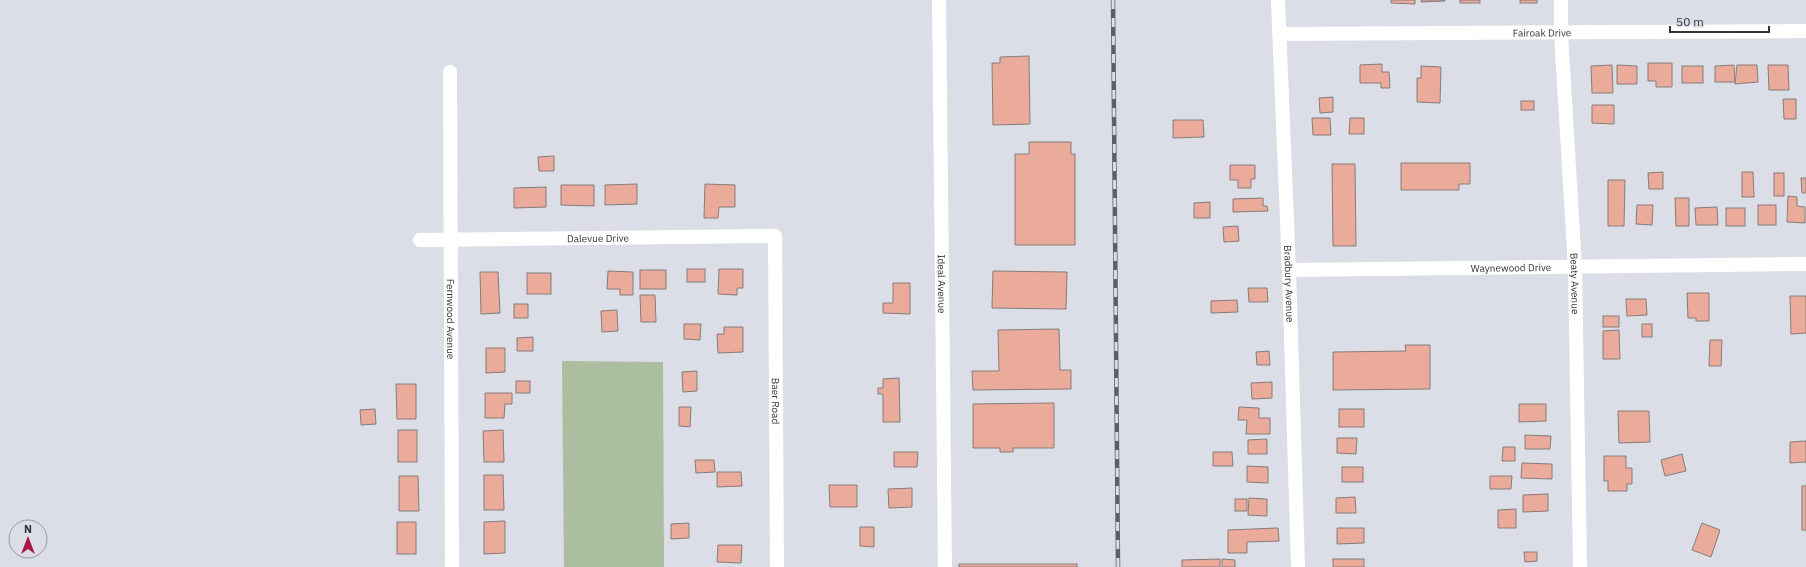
<svg xmlns="http://www.w3.org/2000/svg" width="1806" height="567" font-family="'IBM Plex Sans',sans-serif">
  <style>
    .green { fill: #abbe9f }
    .building { fill: #eaab9b; stroke: #867c7a }
    .lines { fill: none; stroke-linecap: round; stroke-linejoin: round }
    .street { stroke: #fff; stroke-width: 14 }
    .rail-casing { stroke: #5d5f63; stroke-width: 4.5 }
    .rail { stroke: #dbdee7; stroke-width: 3; stroke-dasharray: 9; stroke-linecap: butt }
    .labels { text-anchor: middle; stroke-width: 3; stroke-linejoin: round; paint-order: stroke }
    .street-label { font-size: 10px; fill: #323336; stroke: #dbdee7 }
  </style>
  <rect width="100%" height="100%" fill="#dbdee7"/>
  <path class="green" d="M562 361 663 362 664 567H564Z"/>
  <g class="building">
    <path d="M1391 0H1415V4L1391 3Z"/>
    <path d="M1421 0H1445V1L1421 2Z"/>
    <rect x="1460" y="0" width="20" height="3"/>
    <rect x="1520" y="0" width="17" height="3"/>
    <path d="M1029 56 1030 124 993 125 992 63H1000V57Z"/>
    <path d="M1648 63H1672V87H1656V81H1648Z"/>
    <path d="M1382 64V72H1389L1390 88H1381V83H1360V65Z"/>
    <path d="M1612 65 1613 93H1592L1591 66Z"/>
    <path d="M1617 65 1637 66V84H1617Z"/>
    <path d="M1734 65 1735 82H1715V66Z"/>
    <path d="M1737 65H1757L1758 82 1735 84Z"/>
    <path d="M1768 65H1788L1789 90H1769Z"/>
    <path d="M1421 66 1441 67 1440 103 1417 102V78H1421Z"/>
    <rect x="1682" y="66" width="21" height="17"/>
    <path d="M1333 97V112L1320 113 1319 98Z"/>
    <path d="M1783 99H1796V119H1784Z"/>
    <rect x="1521" y="101" width="13" height="9"/>
    <path d="M1592 105H1614V124L1592 123Z"/>
    <path d="M1312 118H1330L1331 135H1313Z"/>
    <path d="M1350 118H1364V134H1349Z"/>
    <path d="M1173 120H1203L1204 137 1173 138Z"/>
    <path d="M1029 142H1071V154H1075V245H1015V154H1029Z"/>
    <path d="M554 156V171H539L538 157Z"/>
    <path d="M1401 163H1470V184H1459V190H1401Z"/>
    <path d="M1332 164H1355L1356 246H1333Z"/>
    <path d="M1230 165H1255V179H1251V188H1238V180H1230Z"/>
    <path d="M1663 172V189H1649L1648 173Z"/>
    <path d="M1742 172H1753L1754 197H1742Z"/>
    <rect x="1774" y="173" width="10" height="23"/>
    <path d="M1801 178H1806V193H1802Z"/>
    <path d="M1608 180H1625L1624 226H1608Z"/>
    <path d="M637 184V204L605 205V185Z"/>
    <path d="M705 184 735 185V207H719L718 218H704Z"/>
    <path d="M561 185H594V206L561 205Z"/>
    <path d="M546 187V207L514 208V188Z"/>
    <path d="M1788 196 1797 197V206L1805 207V223L1787 222Z"/>
    <path d="M1263 198V206H1267L1268 211 1233 212V199Z"/>
    <path d="M1675 198H1689V226H1676Z"/>
    <path d="M1210 202V218H1194V203Z"/>
    <path d="M1637 205H1653L1652 225 1636 224Z"/>
    <rect x="1758" y="205" width="18" height="20"/>
    <path d="M1717 207 1718 225H1696L1695 208Z"/>
    <rect x="1726" y="208" width="19" height="18"/>
    <path d="M1238 226 1239 241 1224 242 1223 227Z"/>
    <rect x="687" y="269" width="18" height="13"/>
    <path d="M719 269H743V288H737V295L718 294Z"/>
    <rect x="640" y="270" width="26" height="19"/>
    <path d="M608 271 633 272V295H620V289H607Z"/>
    <path d="M993 271 1067 272 1066 309 992 308Z"/>
    <path d="M480 272H498L500 313 481 314Z"/>
    <rect x="527" y="273" width="24" height="21"/>
    <path d="M893 283H910V314L883 313V303H893Z"/>
    <path d="M1248 288H1267L1268 302H1249Z"/>
    <path d="M1687 293H1709V321H1696V318H1688Z"/>
    <path d="M640 295H655L656 322H641Z"/>
    <path d="M1790 296H1806V333L1791 334Z"/>
    <path d="M1626 299H1646L1647 315 1627 316Z"/>
    <path d="M1237 300 1238 312 1211 313V301Z"/>
    <rect x="514" y="304" width="14" height="14"/>
    <path d="M617 310 618 331 602 332 601 311Z"/>
    <rect x="1603" y="316" width="16" height="11"/>
    <path d="M684 324H701L700 340 684 339Z"/>
    <rect x="1642" y="324" width="10" height="13"/>
    <path d="M724 327H743V352L718 353 717 334H724Z"/>
    <path d="M1059 329 1060 370H1071V389L973 390 972 371H999L998 330Z"/>
    <path d="M1619 330 1620 359H1603V331Z"/>
    <path d="M533 337V351H517V338Z"/>
    <path d="M1710 340H1722L1721 366H1709Z"/>
    <path d="M1405 345H1430V389L1333 390V352L1406 351Z"/>
    <path d="M486 348H505V372L486 373Z"/>
    <path d="M1269 351 1270 365H1257L1256 352Z"/>
    <path d="M697 371V391L683 392 682 372Z"/>
    <path d="M899 378 900 422H883V394H878V388H883V379Z"/>
    <rect x="516" y="381" width="14" height="12"/>
    <path d="M1272 382V398L1252 399 1251 383Z"/>
    <path d="M396 384H416V419H397Z"/>
    <path d="M485 393H512V404H505L504 418H485Z"/>
    <path d="M1054 403V448H1013V452H1000V448H973V404Z"/>
    <path d="M1519 404H1546V421L1519 422Z"/>
    <path d="M679 407H691L690 427 679 426Z"/>
    <path d="M1239 407 1259 408V418H1270V434H1246L1247 420H1238Z"/>
    <path d="M375 409 376 424 361 425 360 410Z"/>
    <rect x="1339" y="409" width="25" height="18"/>
    <path d="M1618 411H1649L1650 442 1619 443Z"/>
    <rect x="398" y="430" width="19" height="32"/>
    <path d="M503 430 504 462H484L483 431Z"/>
    <path d="M1525 435 1551 436 1550 449H1525Z"/>
    <path d="M1337 438H1357L1356 454 1337 453Z"/>
    <path d="M1267 439V454H1248V440Z"/>
    <path d="M1806 441V462L1790 463V442Z"/>
    <path d="M1503 447H1515V461H1502Z"/>
    <path d="M894 452H918L917 467H894Z"/>
    <path d="M1213 452H1232L1233 466H1213Z"/>
    <path d="M1682 454 1686 471 1665 476 1661 460Z"/>
    <path d="M1604 456H1626V468H1632V484H1627V491H1608V481H1604Z"/>
    <path d="M695 460H714L715 472 696 473Z"/>
    <path d="M1522 463 1552 464V479L1521 478Z"/>
    <path d="M1247 466 1268 467V483L1247 482Z"/>
    <rect x="1342" y="467" width="21" height="15"/>
    <path d="M717 472H741L742 486 717 487Z"/>
    <path d="M484 475H503L504 510H484Z"/>
    <path d="M399 476H418L419 511H399Z"/>
    <path d="M1490 476H1512L1511 489H1490Z"/>
    <path d="M829 485H857V507H830Z"/>
    <rect x="1802" y="486" width="4" height="44"/>
    <path d="M912 488V507L889 508 888 489Z"/>
    <path d="M1548 494V511L1523 512V495Z"/>
    <path d="M1355 497 1356 513H1336V498Z"/>
    <path d="M1249 498 1267 499V516L1248 515Z"/>
    <rect x="1235" y="499" width="12" height="12"/>
    <path d="M1516 509V528H1498V510Z"/>
    <path d="M505 521V553L484 554V522Z"/>
    <rect x="397" y="522" width="19" height="32"/>
    <path d="M689 523V538L671 539V524Z"/>
    <path d="M1702 523 1720 530 1711 557 1692 550Z"/>
    <path d="M860 527H874V547L860 546Z"/>
    <path d="M1278 528 1279 541 1247 542V553H1228V530Z"/>
    <path d="M1337 528H1364V543L1337 544Z"/>
    <path d="M718 545H742L741 563 717 562Z"/>
    <path d="M1524 552H1537V561L1525 562Z"/>
    <path d="M1220 559V567H1182V560Z"/>
    <path d="M1222 559 1235 560V567H1222Z"/>
    <rect x="1333" y="559" width="31" height="8"/>
    <rect x="959" y="564" width="118" height="3"/>
  </g>
  <g class="lines">
    <g class="street">
      <path id="s1" d="M939 0 945 567"/>
      <path id="s2" d="M1278 0 1289 270 1298 567"/>
      <path id="s3" d="M1561 0V34L1575 267 1580 567"/>
      <path id="s4" d="M1279 34 1806 31"/>
      <path id="s5" d="M450 72 452 567"/>
      <path id="s6" d="M420 240 775 236 777 567"/>
      <path id="s7" d="M1289 270 1806 264"/>
    </g>
    <defs>
      <path id="rail" d="M1113 0 1118 567"/>
    </defs>
    <use href="#rail" class="rail-casing"/>
    <use href="#rail" class="rail"/>
  </g>
  <g class="labels">
    <g class="street-label">
      <text dy="4" stroke="none"><textPath href="#s4" startOffset="263">Fairoak Drive</textPath></text>
      <text dy="4" stroke="none"><textPath href="#s6" startOffset="178">Dalevue Drive</textPath></text>
      <text dy="4" stroke="none"><textPath href="#s7" startOffset="222">Waynewood Drive</textPath></text>
      <text dy="4" stroke="none"><textPath href="#s2" startOffset="284">Bradbury Avenue</textPath></text>
      <text dy="4" stroke="none"><textPath href="#s3" startOffset="284">Beaty Avenue</textPath></text>
      <text dy="4" stroke="none"><textPath href="#s1" startOffset="284">Ideal Avenue</textPath></text>
      <text dy="4" stroke="none"><textPath href="#s5" startOffset="247">Fernwood Avenue</textPath></text>
      <text dy="4" stroke="none"><textPath href="#s6" startOffset="520">Baer Road</textPath></text>
    </g>
  </g>
  <g transform="translate(28 539)"><circle r="19" fill="#dbdee7" stroke="#979aa0"/>
  <path d="M0-3L7 15L0 10L-7 15Z" fill="#aa1545"/>
  <text y="-6" font-size="11" font-weight="bold" text-anchor="middle" fill="#323336">N</text>
  </g>
  <path d="M1670 26v6h99v-6" fill="none" stroke="#323336" stroke-width="2"/>
  <text x="1676" y="26" font-size="12" fill="#323336" stroke="#dbdee7" stroke-width="3" paint-order="stroke">50 m</text>
</svg>
